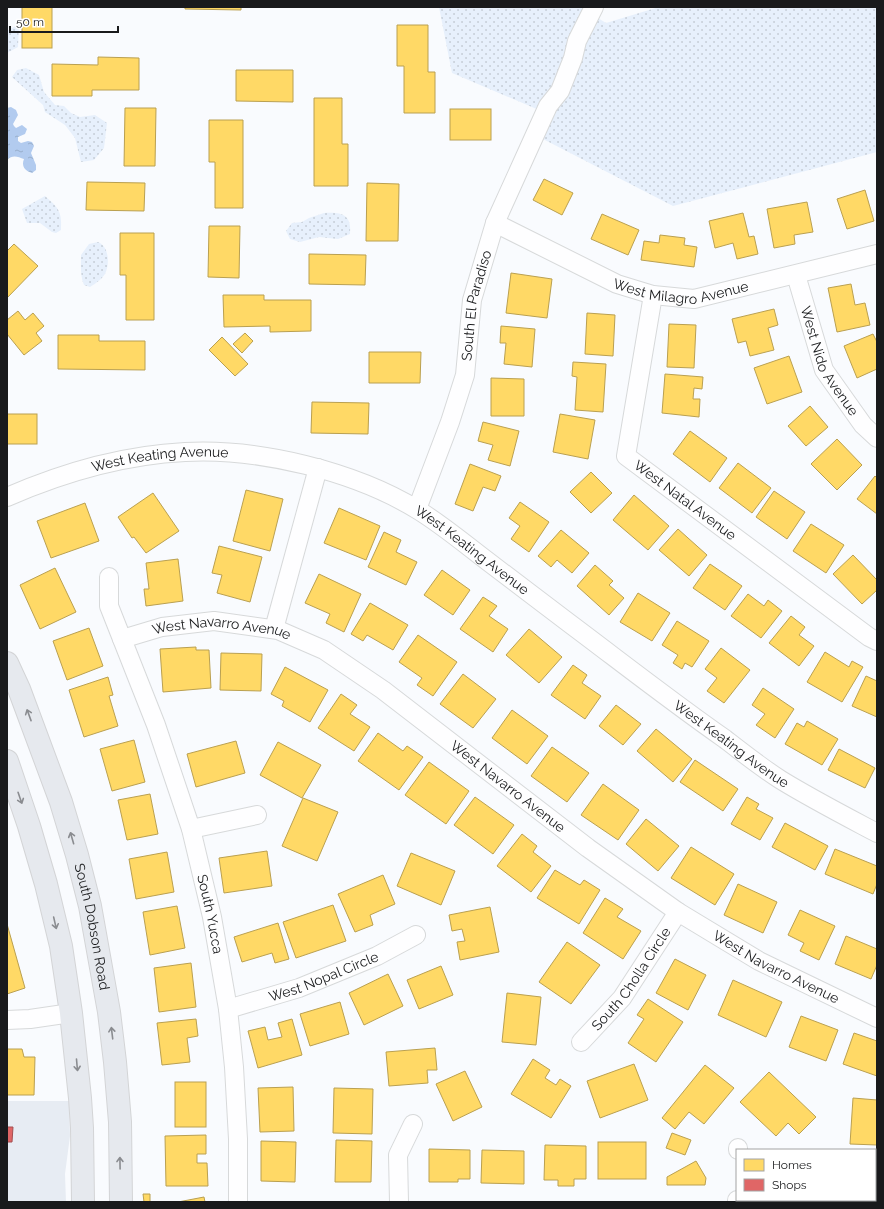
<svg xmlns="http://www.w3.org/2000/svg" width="884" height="1209" font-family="Raleway,sans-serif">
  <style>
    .built { fill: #e7ecf3 }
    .grass { fill: url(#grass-dots) }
    .water { fill: url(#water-ripples) }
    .homes { fill: #ffd966; stroke: #baa050 }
    .shops { fill: #e06666; stroke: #a44f50 }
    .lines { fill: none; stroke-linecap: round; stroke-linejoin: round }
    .minor-casing { stroke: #d7d9da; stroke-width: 20 }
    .major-casing { stroke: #d3d4d6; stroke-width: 24 }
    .minor { stroke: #fefeff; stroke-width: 18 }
    .major { stroke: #e6e9ee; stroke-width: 22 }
    .oneway { stroke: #8a8c90 }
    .labels { text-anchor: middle; stroke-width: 4; stroke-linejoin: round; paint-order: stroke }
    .street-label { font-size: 14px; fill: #191a1c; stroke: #fff }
  </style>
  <defs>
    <pattern id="grass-dots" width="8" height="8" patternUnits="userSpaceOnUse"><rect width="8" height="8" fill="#e7f0fc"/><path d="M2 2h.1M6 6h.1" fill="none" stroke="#c6cdd7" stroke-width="1.8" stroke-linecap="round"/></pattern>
    <pattern id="water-ripples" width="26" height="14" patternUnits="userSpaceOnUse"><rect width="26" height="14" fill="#b2cbef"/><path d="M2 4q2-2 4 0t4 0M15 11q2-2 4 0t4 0" fill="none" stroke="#98aecc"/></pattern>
  </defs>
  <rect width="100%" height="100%" fill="#f9fbfe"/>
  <path class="built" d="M7 1101H69L70 1136 65 1174 66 1202H7Z"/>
  <g class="grass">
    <path d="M439 7H580L606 23 659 7H877V152L673 206 543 139 553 116 452 73Z"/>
    <path d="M19 24 18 47 7 53V31Z"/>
    <path d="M26 68 39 75 44 92 55 105 64 106 71 113 80 117 95 115 107 123 104 148 94 160 81 162 75 138 65 125 45 112 43 105 12 77 17 70Z"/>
    <path d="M45 196C59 208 62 212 61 230L56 233 52 232 40 223H27L22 209Z"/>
    <path d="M324 213C341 212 352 214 350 234L338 239 319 237 300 242 290 239 286 231 292 223 302 222 309 218Z"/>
    <path d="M98 242C109 246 110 264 105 274 101 280 96 283 90 287L84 285C80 276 81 265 81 255L89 244Z"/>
  </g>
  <path class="water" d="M11 107 16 110 18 115 13 124 14 126 16 128 22 125 27 129 25 134 18 137V141L21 143 28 141 32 142 34 146 31 153 36 165V170L32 173C25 171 21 166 24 159 18 157 13 154 7 160V108Z"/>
  <g class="homes">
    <rect x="22" y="7" width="30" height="41"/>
    <path d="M185 7H241V10L185 9Z"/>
    <path d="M397 25H428V72H435V113H404V66H397Z"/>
    <path d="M98 57 139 58V90H92V96H52V64L98 65Z"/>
    <path d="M236 70H293V102L236 101Z"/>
    <path d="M314 98H342V144H348V186H314Z"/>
    <path d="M125 108H156L155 166H124Z"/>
    <rect x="450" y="109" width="41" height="31"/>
    <path d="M209 120H243V208H215V162H209Z"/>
    <path d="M544 179 573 193 562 215 533 200Z"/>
    <path d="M87 182 145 183 144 211 86 210Z"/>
    <path d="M367 183 399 184 398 241H366Z"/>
    <path d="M865 190 874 221 847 229 837 199Z"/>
    <path d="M807 202 813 232 794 235 795 244 774 248 767 209Z"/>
    <path d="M743 213 749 237 754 236 758 254 737 259 733 243 715 248 709 221Z"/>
    <path d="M602 214 639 230 628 255 591 239Z"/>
    <path d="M209 226H240L239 278 208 277Z"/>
    <path d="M120 233H154V320H126V275H120Z"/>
    <path d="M660 235 685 238 684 245 697 247 694 267 641 260 644 241 659 243Z"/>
    <path d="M14 244 38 266 7 298V251Z"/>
    <path d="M309 254 366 255 365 285 309 284Z"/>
    <path d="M511 273 552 279 547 318 506 313Z"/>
    <path d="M851 284 855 305 865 303 870 325 837 332 828 288Z"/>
    <path d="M223 295H264V300H311V331L270 332V326L224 327Z"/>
    <path d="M774 309 778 325 768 328 774 350 750 356 746 341 738 343 732 319Z"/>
    <path d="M18 311 25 320 33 313 44 326 36 333 42 341 24 355 7 334V320Z"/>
    <path d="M587 313 615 315 613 356 585 354Z"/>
    <path d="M669 324 696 325 694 368 667 367Z"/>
    <path d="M501 326 535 329 532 367 504 364 506 343H500Z"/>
    <path d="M245 333 253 341 242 353 233 344Z"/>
    <path d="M873 334 877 342V369L857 378 844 346Z"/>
    <path d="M58 335H99V341H145V370L58 369Z"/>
    <path d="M222 337 248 364 235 376 209 350Z"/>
    <path d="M369 352H421L420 383H369Z"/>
    <path d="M789 356 802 392 767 404 754 368Z"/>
    <path d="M573 362 606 364 603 412 575 410 577 377 572 376Z"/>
    <path d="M665 374 703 377 702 389 694 388 693 399H700L699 417 662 413Z"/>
    <path d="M491 378 524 379V416H491Z"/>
    <path d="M312 402 369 403 368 434 311 433Z"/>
    <path d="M810 406 828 427 806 446 788 426Z"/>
    <rect x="7" y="414" width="30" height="30"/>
    <path d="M560 414 595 420 588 459 553 452Z"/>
    <path d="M483 422 519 431 510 466 488 460 493 445 478 441Z"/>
    <path d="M690 431 727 458 710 482 673 454Z"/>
    <path d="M837 439 862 465 837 490 811 464Z"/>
    <path d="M738 463 771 488 752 513 719 488Z"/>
    <path d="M470 464 501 476 495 491 483 487 473 511 455 504Z"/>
    <path d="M591 472 612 493 591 513 570 492Z"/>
    <path d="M875 476 877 478V514L857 499Z"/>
    <path d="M246 490 283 499 270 551 233 541Z"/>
    <path d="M774 491 805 512 787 539 756 517Z"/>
    <path d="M153 493 179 531 146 553 134 537 132 538 118 517Z"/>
    <path d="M634 495 669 526 648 550 613 520Z"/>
    <path d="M520 502 549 522 529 552 511 539 520 526 509 518Z"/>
    <path d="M85 503 99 541 51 558 37 521Z"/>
    <path d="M339 508 380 526 366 560 324 543Z"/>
    <path d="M811 524 844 545 826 573 793 551Z"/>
    <path d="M678 529 707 555 689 576 659 550Z"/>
    <path d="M561 530 589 553 572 573 557 560 551 567 538 556Z"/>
    <path d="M384 532 401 540 396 552 417 562 406 585 368 567Z"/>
    <path d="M219 546 262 557 250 602 217 593 222 575 212 573Z"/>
    <path d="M853 555 877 580V590L862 604 833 574Z"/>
    <path d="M178 559 183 601 146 606 144 589H149L146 563Z"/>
    <path d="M710 564 742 586 725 610 693 588Z"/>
    <path d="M595 565 613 581 609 585 624 598 609 615 577 586Z"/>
    <path d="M55 568 76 612 40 629 20 585Z"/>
    <path d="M442 570 470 590 453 615 424 595Z"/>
    <path d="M319 574 361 594 344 632 326 623 330 614 305 603Z"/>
    <path d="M638 593 670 613 652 641 620 622Z"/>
    <path d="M748 594 764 606 768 600 782 611 761 638 731 616Z"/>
    <path d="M483 597 497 606 489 616 508 629 493 652 460 629Z"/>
    <path d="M370 603 408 625 393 650 367 635 363 641 351 634Z"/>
    <path d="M791 616 805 627 799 635 814 646 799 666 769 643Z"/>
    <path d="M677 621 709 641 692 667 685 663 682 669 673 663 678 655 662 645Z"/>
    <path d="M89 628 103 666 67 680 53 641Z"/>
    <path d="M529 629 562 657 539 683 506 655Z"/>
    <path d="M418 635 457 662 433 696 417 685 422 678 399 662Z"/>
    <path d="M196 647V650H209L211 688 163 692 160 649Z"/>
    <path d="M721 648 750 670 724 703 707 691 717 678 705 669Z"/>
    <path d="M825 652 849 667 852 661 863 667 842 702 807 682Z"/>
    <path d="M221 653 262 654 261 691 220 690Z"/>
    <path d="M573 665 587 675 582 683 601 696 585 719 551 695Z"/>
    <path d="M285 667 328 690 310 722 282 706 284 701 271 694Z"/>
    <path d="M463 674 496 699 473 728 440 704Z"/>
    <path d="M866 676 877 681V717L852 706Z"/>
    <path d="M108 677 113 695 109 696 118 726 84 737 69 690Z"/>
    <path d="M763 688 794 709 775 738 756 725 765 714 752 705Z"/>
    <path d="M341 694 357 705 350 714 370 727 354 751 318 728Z"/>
    <path d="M616 705 641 724 623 745 599 726Z"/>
    <path d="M512 710 548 736 527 764 492 738Z"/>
    <path d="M807 721 838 739 822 765 785 744 797 723 804 727Z"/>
    <path d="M656 729 692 759 673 782 637 751Z"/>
    <path d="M378 733 403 751 407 746 423 757 399 790 358 761Z"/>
    <path d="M134 740 145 782 112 791 100 749Z"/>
    <path d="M236 741 245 773 196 787 187 754Z"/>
    <path d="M278 742 321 765 302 798 260 775Z"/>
    <path d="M552 747 589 773 567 802 531 776Z"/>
    <path d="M839 749 875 768 865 788 828 770Z"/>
    <path d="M695 760 738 789 723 811 680 782Z"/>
    <path d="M429 762 469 791 446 824 405 795Z"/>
    <path d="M603 784 639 810 618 840 581 815Z"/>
    <path d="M150 794 158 834 127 840 118 800Z"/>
    <path d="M475 797 514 825 493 854 454 825Z"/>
    <path d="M747 797 759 804 756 809 773 818 760 840 731 824Z"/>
    <path d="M303 798 338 812 317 861 282 846Z"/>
    <path d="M646 819 679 846 658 871 626 844Z"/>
    <path d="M785 823 828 846 815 870 772 847Z"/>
    <path d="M522 834 537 846 533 852 551 866 531 892 497 866Z"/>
    <path d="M691 847 734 874 715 905 671 878Z"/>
    <path d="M835 849 877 866V884L873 894 825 874Z"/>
    <path d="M267 851 272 886 224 893 219 858Z"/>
    <path d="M167 852 174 892 136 899 129 859Z"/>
    <path d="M411 853 455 871 441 905 397 886Z"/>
    <path d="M555 870 580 885 584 880 600 890 579 924 537 898Z"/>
    <path d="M383 875 395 904 370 915 373 925 355 932 338 894Z"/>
    <path d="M738 884 777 902 763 933 724 915Z"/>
    <path d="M605 898 623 909 617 917 641 931 623 959 583 933Z"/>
    <path d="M333 905 346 941 296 958 283 922Z"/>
    <path d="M177 906 185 948 150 955 143 912Z"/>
    <path d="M490 907 499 952 460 960 457 942 465 941 462 929 452 931 449 915Z"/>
    <path d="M800 910 835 926 819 960 800 951 804 943 788 935Z"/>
    <path d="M278 923 289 959 275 963 272 953 242 962 234 937Z"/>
    <path d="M7 924 25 988 7 994Z"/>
    <path d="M846 936 877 949V965L871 979 835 964Z"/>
    <path d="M567 942 600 965 571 1004 539 982Z"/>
    <path d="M675 959 706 975 688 1010 656 993Z"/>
    <path d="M191 963 196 1007 159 1012 154 968Z"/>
    <path d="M441 966 453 995 419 1009 407 980Z"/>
    <path d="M388 974 403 1006 364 1025 349 993Z"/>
    <path d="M733 980 782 1002 766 1037 718 1015Z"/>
    <path d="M507 993 541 997 536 1045 502 1042Z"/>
    <path d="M648 999 683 1022 656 1062 628 1043 644 1019 637 1015Z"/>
    <path d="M340 1002 349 1034 310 1046 300 1014Z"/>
    <path d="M801 1016 838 1030 826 1061 789 1047Z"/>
    <path d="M196 1019 198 1036 187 1038 190 1062 162 1065 157 1023Z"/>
    <path d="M292 1019 302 1055 258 1068 248 1031 265 1027 268 1040 282 1037 278 1023Z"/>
    <path d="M854 1033 877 1041V1076L843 1064Z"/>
    <path d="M435 1048 437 1070H427L428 1083 389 1086 386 1052Z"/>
    <path d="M7 1049H22L24 1057H35L34 1095H7Z"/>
    <path d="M533 1059 550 1070 545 1078 556 1085 560 1079 571 1086 551 1118 511 1094Z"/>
    <path d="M634 1064 648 1100 600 1118 587 1081Z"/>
    <path d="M705 1065 734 1088 704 1124 689 1112 675 1129 662 1118Z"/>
    <path d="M465 1071 482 1107 453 1121 436 1084Z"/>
    <path d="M769 1072 816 1117 799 1134 788 1123 776 1136 740 1102Z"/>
    <rect x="175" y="1082" width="31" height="45"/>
    <path d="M293 1087 294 1131 260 1132 258 1088Z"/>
    <path d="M334 1088 373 1089 372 1134 333 1133Z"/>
    <path d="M853 1098 877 1100V1145L850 1144Z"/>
    <path d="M672 1133 691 1140 685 1155 666 1148Z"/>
    <path d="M206 1135V1154H197V1163H207L208 1186H166L165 1136Z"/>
    <path d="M336 1140 372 1141 371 1182H335Z"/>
    <path d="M261 1141 296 1142 295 1182 261 1181Z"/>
    <rect x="598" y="1142" width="48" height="37"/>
    <path d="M545 1145 586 1146V1179H574V1186H558V1180H544Z"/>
    <path d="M429 1149 470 1150V1179H458V1182H429Z"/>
    <path d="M482 1150 524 1151V1184L481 1183Z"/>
    <rect x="875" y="1150" width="2" height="42"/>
    <path d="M696 1161 706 1178 705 1185H667V1177Z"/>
    <path d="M143 1194H150V1202H144Z"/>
    <path d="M204 1197 205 1202H178Z"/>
  </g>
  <path class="shops" d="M7 1127H13L12 1142H7Z"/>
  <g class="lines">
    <defs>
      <g id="minor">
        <path id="s1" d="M495 223 617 284 653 295 694 299 877 254"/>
        <path id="s2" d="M796 275 824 370 863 425 877 438"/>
        <path id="s3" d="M653 295 626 456 869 637 877 641"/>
        <path id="s4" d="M7 497C62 473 124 455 185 452 259 448 354 471 418 510 444 526 466 545 490 563 516 583 543 603 569 623 621 662 672 702 725 739 743 753 762 768 781 780 812 799 845 816 877 833"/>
        <path id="s5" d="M417 509 450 422 465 375 472 300 495 223 548 106 560 91 573 58 577 41 594 7"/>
        <path id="s6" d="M109 577V606L156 725 191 829 212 917 228 1009 234 1067 238 1139V1202"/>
        <path d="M274 629 318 468"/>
        <path id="s7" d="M122 639 162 627 214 621 278 630 324 650 383 690 588 848 678 912 759 961 877 1018"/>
        <path d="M191 829 257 815"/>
        <path id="s8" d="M228 1009 299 988 377 956 416 935"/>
        <path d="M7 1020 30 1019 71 1013"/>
        <path id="s9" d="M581 1042 622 998 678 912"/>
        <path d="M738 1150V1148"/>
        <path d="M399 1202 398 1155 413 1124"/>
        <path d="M737 1202V1200"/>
      </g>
      <g id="major">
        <path id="s10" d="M7 663 19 689 61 802 77 855 90 906 109 1012 115 1062 120 1122 121 1202"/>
        <path d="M7 761 29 826 46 884 61 946 71 1013 80 1098 82 1128 83 1202"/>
      </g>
    </defs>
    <use href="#minor" class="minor-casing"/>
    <use href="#major" class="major-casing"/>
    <use href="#minor" class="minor"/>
    <use href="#major" class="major"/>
  </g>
  <defs><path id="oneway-shaft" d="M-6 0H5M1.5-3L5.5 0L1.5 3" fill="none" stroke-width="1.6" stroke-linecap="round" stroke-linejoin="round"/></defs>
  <g class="oneway">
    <use href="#oneway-shaft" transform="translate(29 715) rotate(-110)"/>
    <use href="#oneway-shaft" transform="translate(20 798) rotate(71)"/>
    <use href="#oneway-shaft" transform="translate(72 838) rotate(-106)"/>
    <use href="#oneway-shaft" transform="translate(55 923) rotate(77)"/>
    <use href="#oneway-shaft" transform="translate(112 1033) rotate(-97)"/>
    <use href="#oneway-shaft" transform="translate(77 1065) rotate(85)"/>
    <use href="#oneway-shaft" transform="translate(120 1163) rotate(-91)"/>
  </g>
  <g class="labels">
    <g class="street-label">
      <text dy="5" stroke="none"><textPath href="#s1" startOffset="202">West Milagro Avenue</textPath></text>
      <text dy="5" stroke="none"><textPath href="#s5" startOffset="213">South El Paradiso</textPath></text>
      <text dy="5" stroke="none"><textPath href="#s2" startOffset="93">West Nido Avenue</textPath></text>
      <text dy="5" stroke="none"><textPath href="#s4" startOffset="159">West Keating Avenue</textPath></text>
      <text dy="5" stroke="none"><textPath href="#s3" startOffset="237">West Natal Avenue</textPath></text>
      <text dy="5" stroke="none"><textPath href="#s4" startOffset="495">West Keating Avenue</textPath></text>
      <text dy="5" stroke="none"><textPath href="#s7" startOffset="102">West Navarro Avenue</textPath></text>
      <text dy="5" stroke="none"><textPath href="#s4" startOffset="819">West Keating Avenue</textPath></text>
      <text dy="5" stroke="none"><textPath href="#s7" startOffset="438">West Navarro Avenue</textPath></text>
      <text dy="5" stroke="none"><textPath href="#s6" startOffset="354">South Yucca</textPath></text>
      <text dy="5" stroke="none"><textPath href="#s10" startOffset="278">South Dobson Road</textPath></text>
      <text dy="5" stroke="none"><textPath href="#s7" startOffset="762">West Navarro Avenue</textPath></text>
      <text dy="5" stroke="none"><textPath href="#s8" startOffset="101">West Nopal Circle</textPath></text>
      <text dy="5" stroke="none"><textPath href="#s9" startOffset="81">South Cholla Circle</textPath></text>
    </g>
  </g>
  <rect width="884" height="1209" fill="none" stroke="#191a1c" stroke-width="16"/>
  <rect x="736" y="1149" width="140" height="52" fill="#ffffff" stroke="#a3a3a4"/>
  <rect x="744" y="1159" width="20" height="12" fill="#ffd966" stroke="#a3a3a4"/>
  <text x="772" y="1169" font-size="12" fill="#191a1c">Homes</text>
  <rect x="744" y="1179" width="20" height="12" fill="#e06666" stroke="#a3a3a4"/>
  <text x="772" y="1189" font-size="12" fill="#191a1c">Shops</text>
  <path d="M10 26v6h108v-6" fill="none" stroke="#191a1c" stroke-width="2"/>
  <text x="16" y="26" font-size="12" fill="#191a1c" stroke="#ffffff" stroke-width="3" paint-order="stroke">50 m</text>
</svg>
